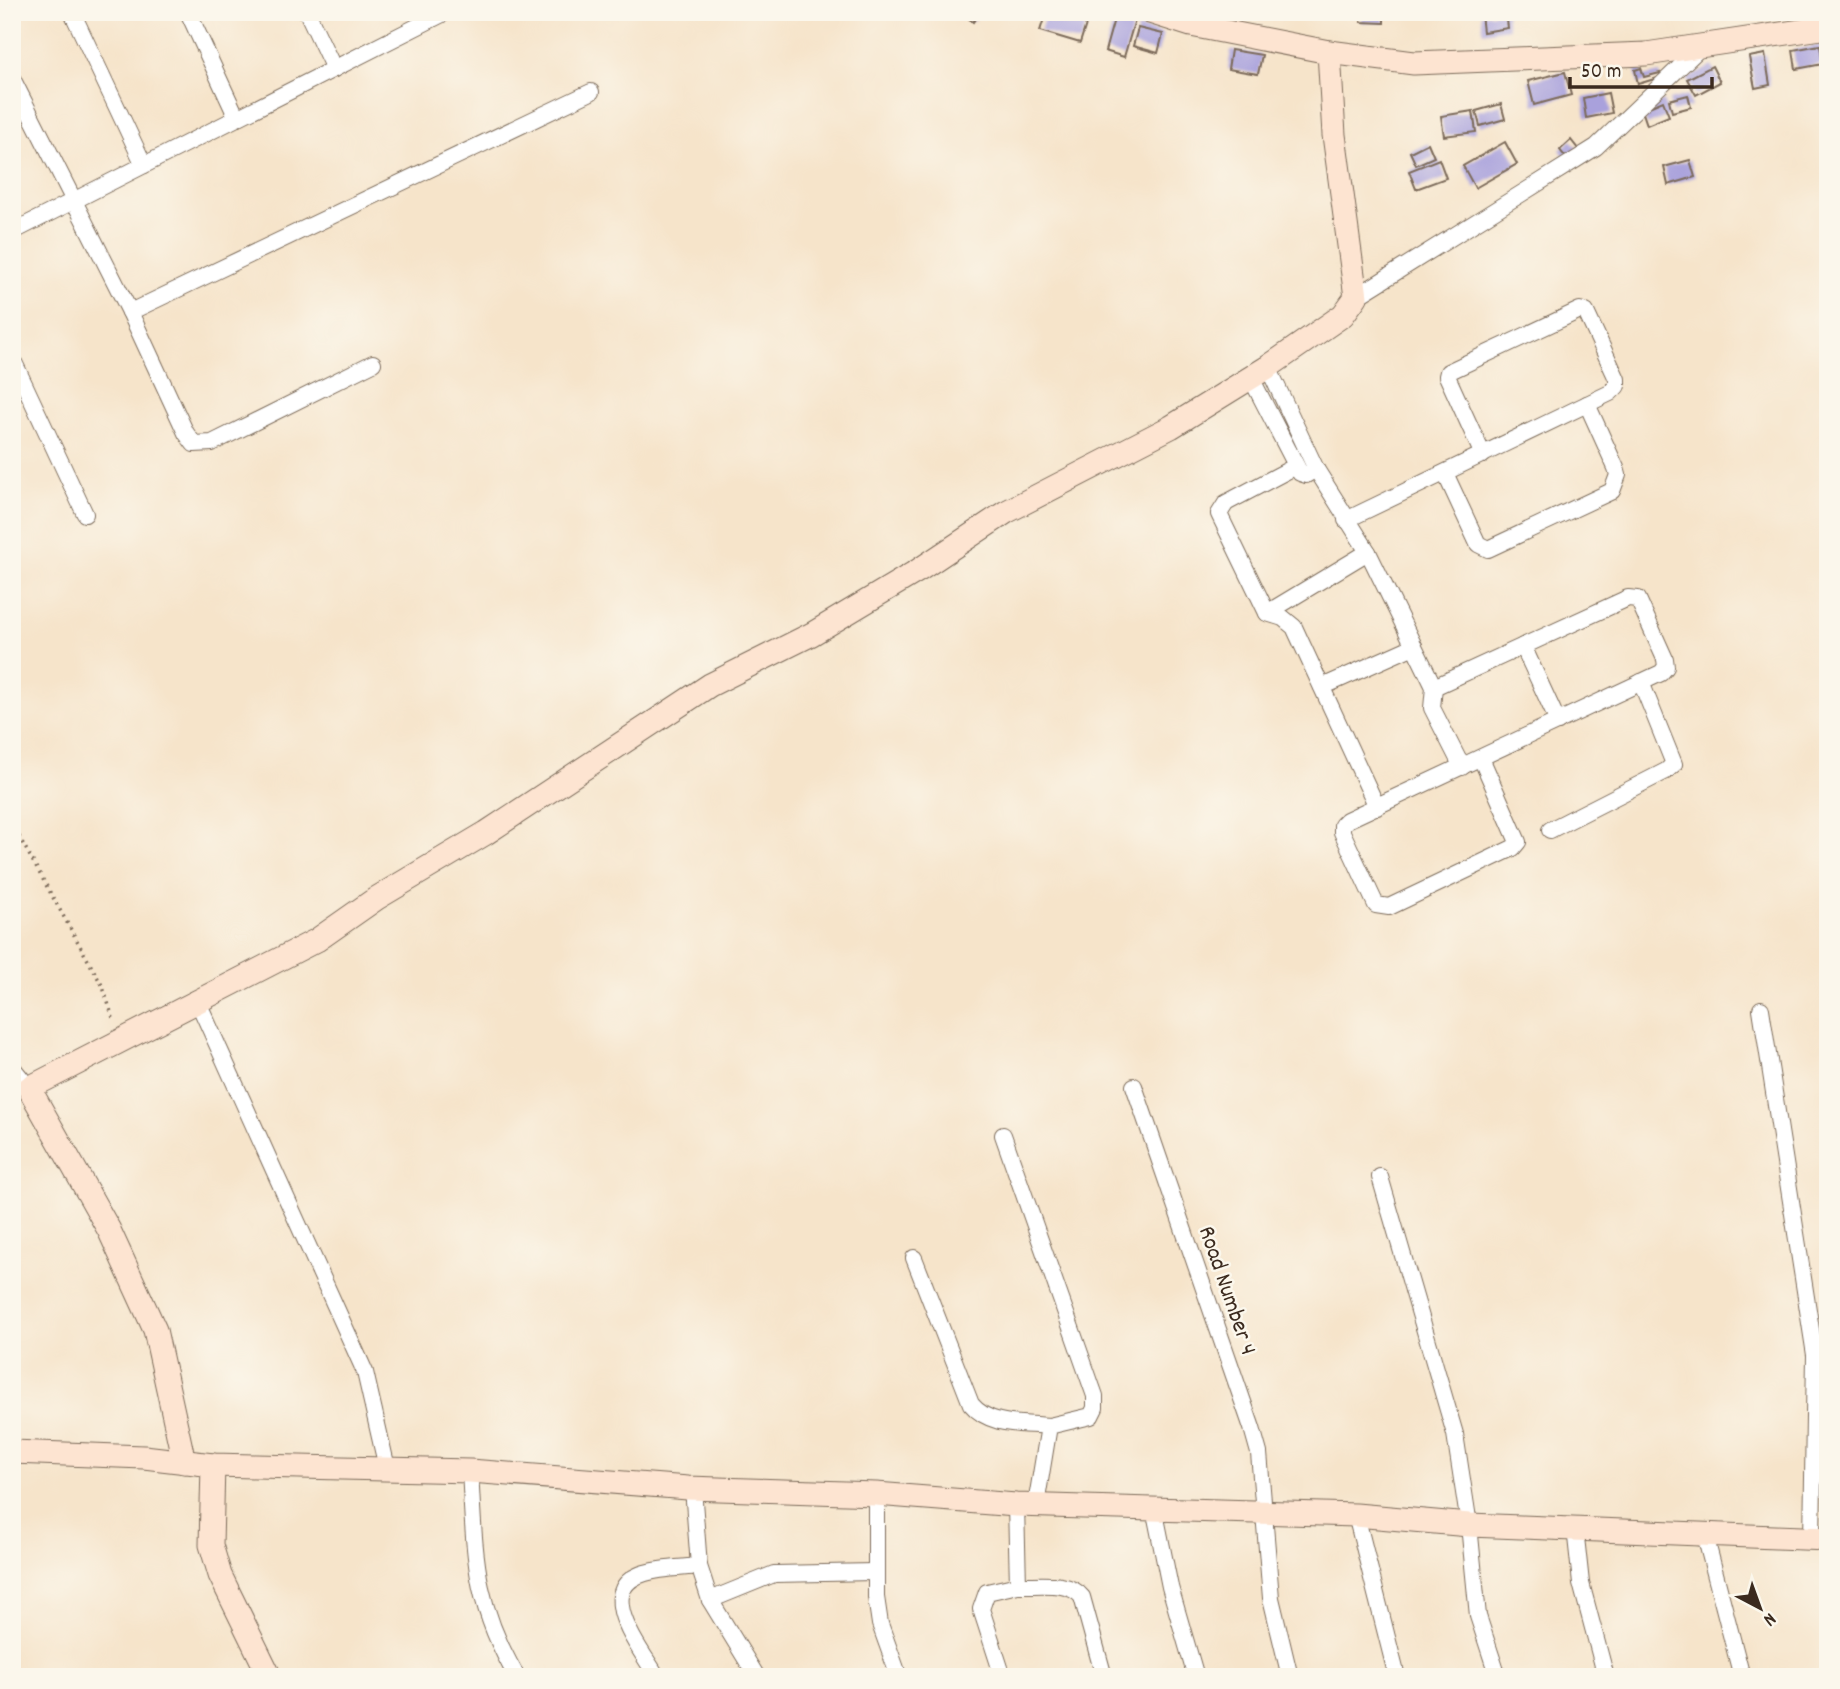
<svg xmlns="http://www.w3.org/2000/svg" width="1840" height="1689" font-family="Dekko,sans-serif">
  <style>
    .building { fill: #a9a1dc }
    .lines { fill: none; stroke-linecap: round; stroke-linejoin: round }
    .street-casing { stroke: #7c6b5a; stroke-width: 18 }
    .secondary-casing { stroke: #7c6b5a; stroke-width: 25 }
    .path { stroke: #7c6b5a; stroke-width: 3.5; stroke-dasharray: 2 5; stroke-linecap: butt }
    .street { stroke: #fff; stroke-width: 16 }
    .secondary { stroke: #fde4d1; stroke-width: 23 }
    .labels { text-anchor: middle; stroke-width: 5; stroke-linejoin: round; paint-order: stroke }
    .street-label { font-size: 24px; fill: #3b2a1e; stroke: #fbf7ec }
  </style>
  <rect width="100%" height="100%" fill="#fbf7ec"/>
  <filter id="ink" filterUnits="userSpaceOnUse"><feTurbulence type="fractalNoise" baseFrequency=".0143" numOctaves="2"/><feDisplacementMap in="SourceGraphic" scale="14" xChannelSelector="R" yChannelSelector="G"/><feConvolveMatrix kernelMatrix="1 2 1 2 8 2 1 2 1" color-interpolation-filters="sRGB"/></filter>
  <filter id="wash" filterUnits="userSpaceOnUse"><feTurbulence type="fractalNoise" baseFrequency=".00686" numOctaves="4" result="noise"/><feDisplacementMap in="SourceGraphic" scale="28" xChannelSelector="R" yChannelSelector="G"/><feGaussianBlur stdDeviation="1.57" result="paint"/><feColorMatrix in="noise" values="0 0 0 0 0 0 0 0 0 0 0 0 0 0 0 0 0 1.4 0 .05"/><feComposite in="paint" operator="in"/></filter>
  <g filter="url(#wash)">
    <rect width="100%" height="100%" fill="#f6e4ca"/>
    <g id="blocks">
      <g class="building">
        <path d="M961 12H980L973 22Z"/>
        <path d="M1046 12H1090L1080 43 1040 31Z"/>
        <path d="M1116 12 1136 16 1124 57 1105 51Z"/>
        <path d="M1332 12H1356V16L1332 17Z"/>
        <path d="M1362 12H1384V23L1361 22Z"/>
        <path d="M1506 12 1508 28 1483 32 1481 14Z"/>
        <path d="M1138 28 1163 34 1158 53 1133 46Z"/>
        <path d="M1820 45 1823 64 1796 69 1793 50Z"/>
        <path d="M1231 50 1262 55 1258 74 1228 69Z"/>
        <path d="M1765 54 1770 85 1755 88 1749 57Z"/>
        <path d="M1712 66 1720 82 1696 95 1687 79Z"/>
        <path d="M1641 68 1644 77 1660 73 1661 77 1638 84 1635 70Z"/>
        <path d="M1565 72 1571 95 1534 105 1528 81Z"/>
        <path d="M1608 93 1612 113 1586 118 1583 98Z"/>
        <path d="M1688 95 1691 107 1672 112 1669 100Z"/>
        <path d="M1663 101 1669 116 1647 125 1642 110Z"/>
        <path d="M1501 104 1505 119 1480 126 1476 111Z"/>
        <path d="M1473 111 1476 132 1444 136 1441 116Z"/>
        <path d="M1571 140 1578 149 1567 159 1560 150Z"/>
        <path d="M1505 142 1517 164 1475 188 1463 166Z"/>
        <path d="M1428 143 1434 157 1416 165 1410 152Z"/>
        <path d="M1439 159 1446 178 1416 189 1409 171Z"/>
        <path d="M1690 160 1695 177 1668 185 1664 167Z"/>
      </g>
    </g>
  </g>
  <g filter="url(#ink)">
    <use href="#blocks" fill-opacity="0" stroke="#7c6b5a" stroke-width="2"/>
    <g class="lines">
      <defs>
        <g id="street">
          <path d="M72 12 144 165"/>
          <path d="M188 12 237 118"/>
          <path d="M307 12 334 69"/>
          <path d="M12 78 130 312 186 433 194 444 212 443 373 363"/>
          <path d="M12 232 446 12"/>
          <path d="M1356 297 1596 147 1703 45"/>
          <path d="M130 312 591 92"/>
          <path d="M12 358 85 514"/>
          <path d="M1251 378 1300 473 1306 475 1316 469 1268 367"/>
          <path d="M1296 466 1226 503 1219 514 1267 613 1283 618 1294 627 1377 807"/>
          <path d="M1316 469 1368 552 1434 687 1432 708 1462 767"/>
          <path d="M1445 473 1478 544 1488 549 1612 491 1618 475 1616 468 1587 404"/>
          <path d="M1346 520 1610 393 1617 386V379L1586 312 1580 310 1448 372 1447 376 1483 455"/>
          <path d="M1267 613 1368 552"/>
          <path d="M1523 646 1558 722"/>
          <path d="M1322 687 1414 646"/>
          <path d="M1434 687 1628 598 1638 599 1665 659 1666 667 1661 673 1347 820 1342 825V832L1376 905 1389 907 1513 848 1518 842 1481 758"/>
          <path d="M1550 830 1666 771 1674 764 1641 682"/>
          <path d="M198 1002 365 1372 387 1468"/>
          <path d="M1761 1009 1815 1355 1812 1540"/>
          <path d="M12 1067 29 1088"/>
          <path d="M1134 1086 1252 1428 1259 1453 1271 1598 1290 1677"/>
          <path d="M1003 1135 1095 1396V1408L1091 1416 1049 1426 1036 1505"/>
          <path d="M1380 1177 1455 1434 1469 1525 1478 1616 1498 1677"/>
          <path d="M914 1258 971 1404C990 1427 1022 1423 1049 1426"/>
          <path d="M470 1471C475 1554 473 1602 517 1677"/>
          <path d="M693 1488 699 1566 710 1600 757 1677"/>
          <path d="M876 1494V1597L880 1624 899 1677"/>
          <path d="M1154 1508 1170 1587 1196 1677"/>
          <path d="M1356 1515 1397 1677"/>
          <path d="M1575 1528 1581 1583 1606 1677"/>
          <path d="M1705 1535 1742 1677"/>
          <path d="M1018 1585C1038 1586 1069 1580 1082 1597L1104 1677"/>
          <path d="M710 1600 774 1574 874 1572"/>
          <path d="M657 1677C641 1649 591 1589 645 1573 661 1568 682 1568 699 1566"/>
          <path d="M1003 1677 981 1609 987 1592 1018 1585 1016 1505"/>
        </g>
        <g id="secondary">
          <path d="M1150 12 1191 25 1329 52 1414 63 1646 54 1828 27"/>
          <path d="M12 1452 144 1457 213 1465 470 1471 688 1488 876 1494 1016 1505 1356 1515 1469 1525 1828 1539"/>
          <path d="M184 1462 155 1330 109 1230 29 1088 317 940 377 898 486 833 710 685 812 634 919 570 1006 512 1171 427 1268 367 1343 315 1356 297 1334 135 1329 52"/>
          <path d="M213 1465 211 1545 220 1575 270 1677"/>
        </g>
      </defs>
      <use href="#street" class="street-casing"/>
      <use href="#secondary" class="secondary-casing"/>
      <path class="path" d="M12 824 103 987 114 1021"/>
      <use href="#street" class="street"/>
      <use href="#secondary" class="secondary"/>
    </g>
  </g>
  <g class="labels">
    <g class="street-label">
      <text transform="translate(1229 1290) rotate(71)" y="8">Road Number 4</text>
    </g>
  </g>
  <rect width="1840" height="1689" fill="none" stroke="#fbf7ec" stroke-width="42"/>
  <g transform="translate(1760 1608) rotate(139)" stroke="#fbf7ec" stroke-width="5" paint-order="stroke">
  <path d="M0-5L12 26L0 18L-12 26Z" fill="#3b2a1e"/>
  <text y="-10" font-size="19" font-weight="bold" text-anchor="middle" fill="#3b2a1e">N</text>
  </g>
  <path d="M1570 77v10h142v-10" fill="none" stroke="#3b2a1e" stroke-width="3.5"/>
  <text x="1581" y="77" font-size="21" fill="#3b2a1e" stroke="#fbf7ec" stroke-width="5" paint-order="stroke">50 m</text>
</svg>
